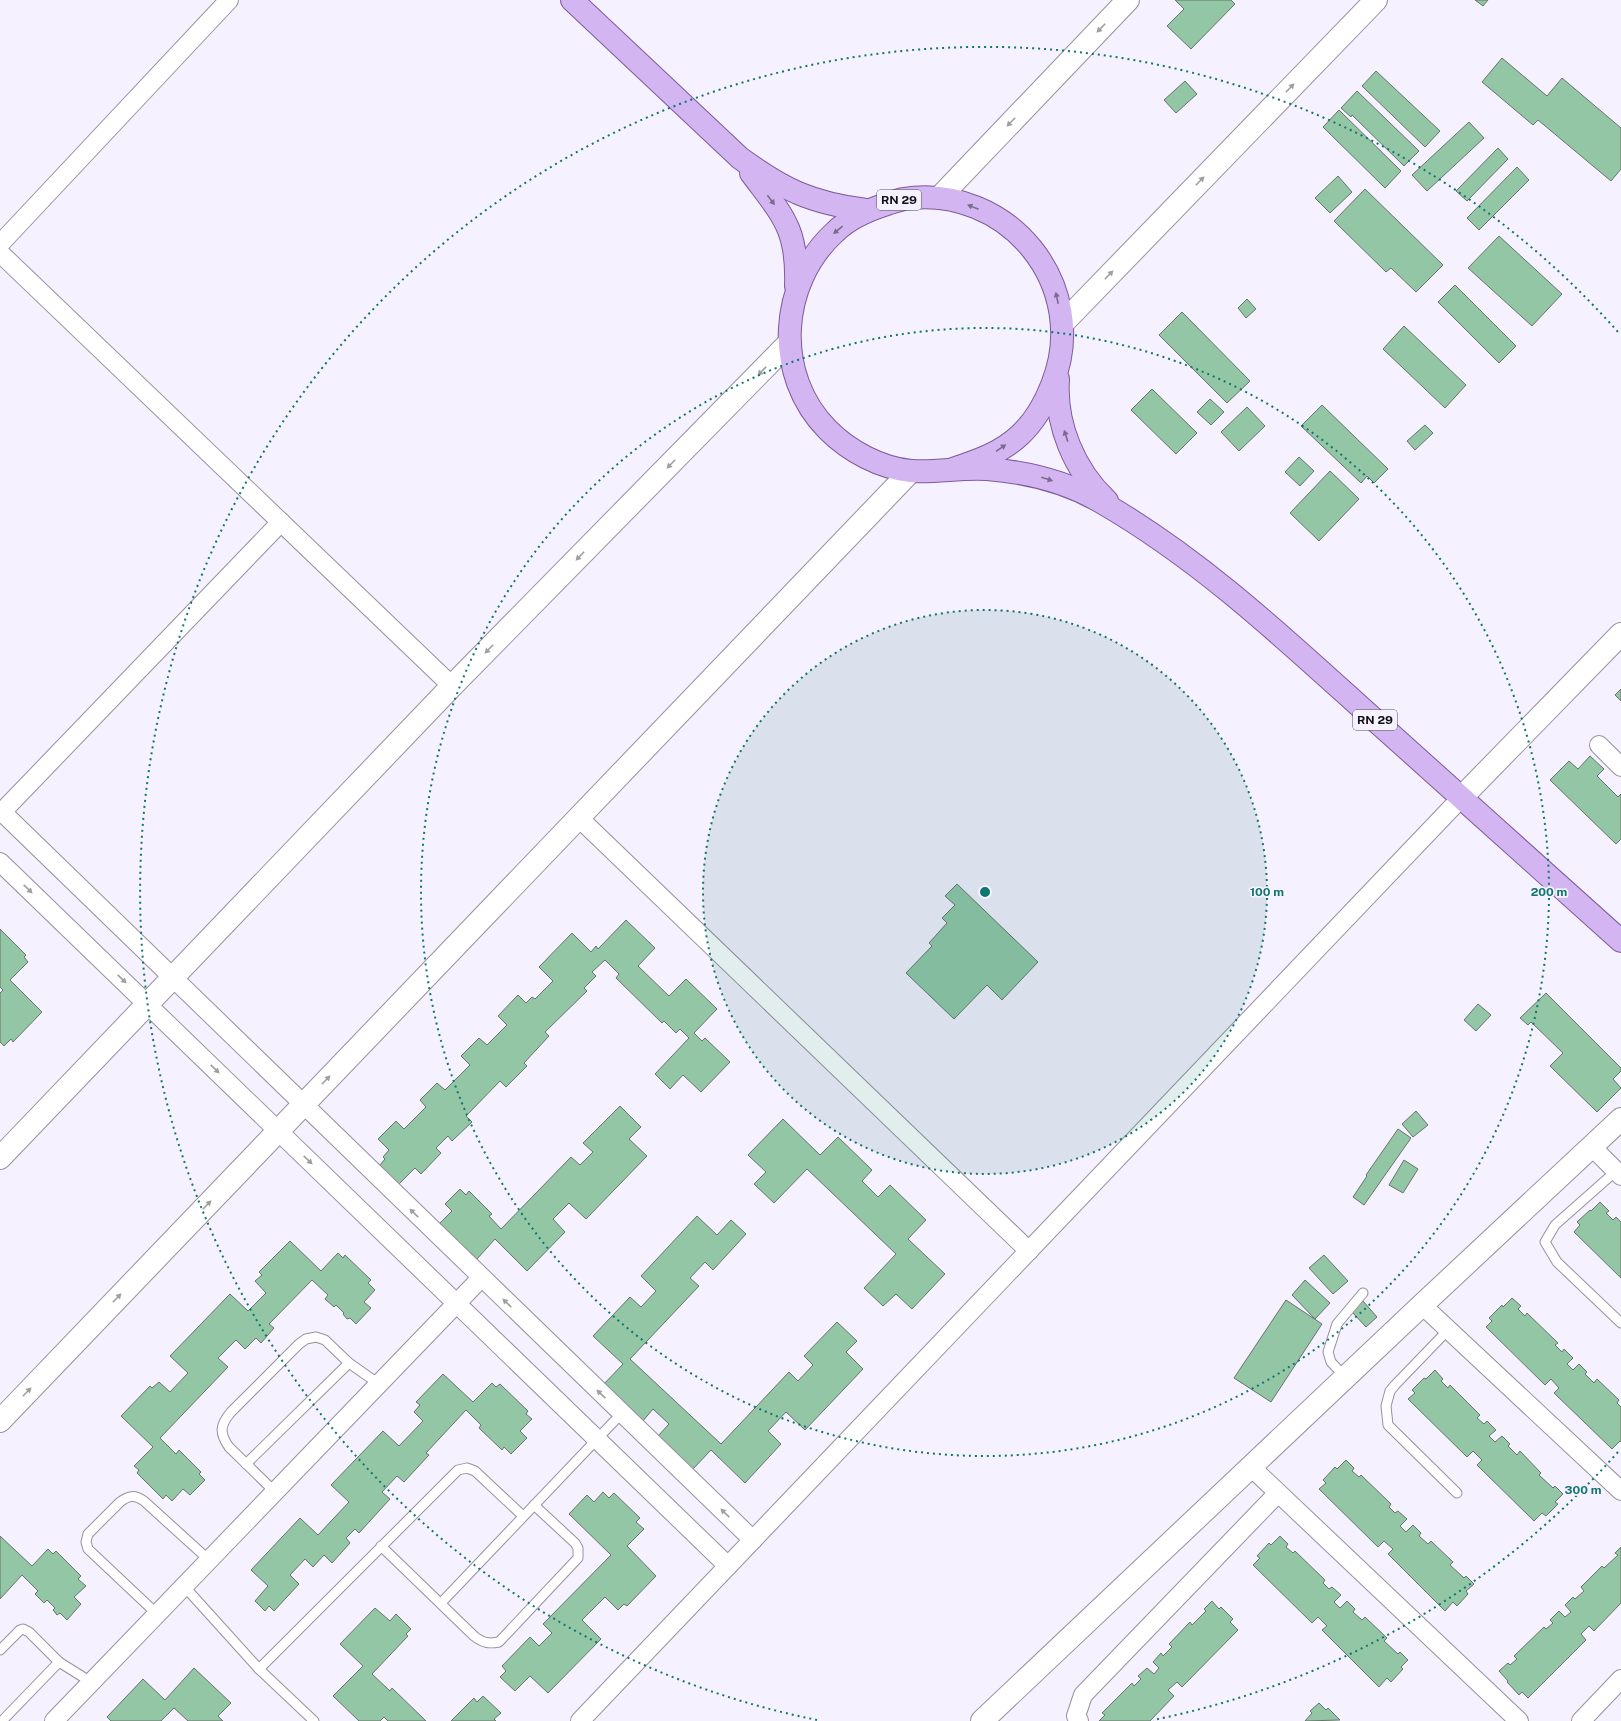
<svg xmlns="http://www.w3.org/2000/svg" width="1621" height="1721" font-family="'Public Sans',sans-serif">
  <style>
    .building { fill: #93c6a5; stroke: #68736b }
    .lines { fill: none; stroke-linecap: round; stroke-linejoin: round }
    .lane-casing { stroke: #96919d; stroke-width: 11 }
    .street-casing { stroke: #96919d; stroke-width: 20 }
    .secondary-casing { stroke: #96919d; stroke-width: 24 }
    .primary-casing { stroke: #7c5b9d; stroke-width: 24 }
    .lane { stroke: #fff; stroke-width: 9 }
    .street { stroke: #fff; stroke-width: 18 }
    .secondary { stroke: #fff; stroke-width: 22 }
    .primary { stroke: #d3b6f1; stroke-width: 22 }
    .oneway { fill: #9f9fa1 }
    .oneway2 { fill: #7b6a8d }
    .ring { fill: none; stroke: #0f766e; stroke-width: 2; stroke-dasharray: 2 4 }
    .labels { text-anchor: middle; stroke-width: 3.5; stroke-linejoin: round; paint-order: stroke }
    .shield { fill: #f6f1fe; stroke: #55525a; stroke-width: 1 }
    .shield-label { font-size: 12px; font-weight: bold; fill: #100e13 }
    .centre { fill: #0f766e; stroke: #f6f1fe; stroke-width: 2 }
    .ring-label { font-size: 12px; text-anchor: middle; font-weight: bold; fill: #0f766e; stroke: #f6f1fe; stroke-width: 3.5; stroke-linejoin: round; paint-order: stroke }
  </style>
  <rect width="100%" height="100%" fill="#f6f1fe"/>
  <g class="building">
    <path d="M1175 0H1231L1235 4 1191 49 1167 26 1184 9Z"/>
    <path d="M1475 0H1488L1483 6Z"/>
    <path d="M1502 58 1547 96 1562 78 1621 128V169L1611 181 1538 120 1533 125 1482 82Z"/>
    <path d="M1376 71 1440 131 1425 147 1362 86Z"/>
    <path d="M1185 81 1197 94 1176 113 1164 100Z"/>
    <path d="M1357 91 1419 151 1404 166 1352 115 1351 117 1341 108Z"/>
    <path d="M1339 110 1401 171 1385 188 1323 127Z"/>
    <path d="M1469 122 1484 138 1427 191 1412 175Z"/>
    <path d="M1498 148 1508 159 1467 201 1456 191Z"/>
    <path d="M1517 167 1529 180 1479 230 1467 218Z"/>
    <path d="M1338 176 1352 192 1330 213 1315 198Z"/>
    <path d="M1365 189 1443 265 1416 292 1391 268 1386 272 1334 221Z"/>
    <path d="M1499 236 1562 294 1532 326 1468 268Z"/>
    <path d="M1455 285 1516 346 1499 363 1438 302Z"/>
    <path d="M1247 299 1256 309 1246 318 1238 308Z"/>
    <path d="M1182 312 1250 381 1227 403 1159 335Z"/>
    <path d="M1404 326 1466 385 1445 408 1383 349Z"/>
    <path d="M1152 389 1197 433 1176 454 1131 410Z"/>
    <path d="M1210 399 1224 412 1211 425 1197 412Z"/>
    <path d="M1322 405 1388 469 1374 483 1367 476 1361 483 1301 426Z"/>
    <path d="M1247 407 1265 426 1239 451 1221 432Z"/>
    <path d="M1425 425 1433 433 1415 450 1407 441Z"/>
    <path d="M1299 457 1314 471 1300 486 1285 472Z"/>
    <path d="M1330 471 1359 499 1319 541 1290 513Z"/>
    <path d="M1621 689V701L1615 695Z"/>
    <path d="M1590 756 1604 769 1597 776 1618 797 1621 794V839L1616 844 1550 780 1569 761 1578 769Z"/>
    <path d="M957 884 1038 962 1002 1000 987 985 954 1019 906 973 932 946 929 943 947 923 942 918 955 905 945 896Z"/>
    <path d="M626 920 655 948 638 966 669 996 686 979 717 1009 694 1033 702 1041 705 1038 730 1062 701 1092 683 1075 670 1089 655 1074 689 1038 680 1029 676 1033 664 1021 662 1023 616 978 619 974 605 960 592 972 596 976 584 988 587 991 545 1032 549 1036 524 1063 527 1066 506 1087 500 1081 466 1116 472 1122 452 1141 448 1136 436 1148 441 1153 421 1174 415 1168 398 1185 379 1166 385 1159 383 1157 389 1150 378 1139 396 1121 404 1129 426 1107 420 1100 437 1083 445 1090 470 1065 461 1056 479 1038 487 1045 507 1025 498 1016 518 995 526 1003 532 997 535 999 553 981 539 967 572 933 591 952 596 946 598 949Z"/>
    <path d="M0 929 26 955 24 957 28 962 10 980 42 1012 13 1042 11 1039 4 1046 0 1042V993L3 990 0 987Z"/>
    <path d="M1546 993 1621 1068V1071L1613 1079 1621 1088 1597 1112 1550 1066 1563 1053 1531 1022 1528 1025 1520 1018Z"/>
    <path d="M1478 1004 1491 1015 1476 1031 1464 1020Z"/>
    <path d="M620 1106 641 1127 629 1139 647 1156 586 1219 569 1203 553 1219 565 1232 527 1271 495 1239 477 1259 470 1252 468 1254 444 1231 446 1229 440 1223 452 1211 445 1204 460 1189 466 1195 469 1191 492 1214 489 1216 501 1229 571 1157 580 1165 593 1152 583 1143Z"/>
    <path d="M1416 1111 1428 1125 1413 1137 1402 1124Z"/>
    <path d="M783 1119 820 1155 838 1137 872 1170 862 1181 878 1197 890 1185 926 1220 908 1239 945 1274 912 1309 896 1294 883 1306 864 1288 896 1254 807 1169 774 1203 754 1184 766 1172 748 1155Z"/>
    <path d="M1398 1129 1411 1138 1364 1205 1353 1197 1367 1176 1366 1175Z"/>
    <path d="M1404 1160 1418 1169 1403 1193 1389 1185Z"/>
    <path d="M1600 1202 1609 1211 1606 1213 1613 1220 1616 1217 1621 1222V1278L1574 1232 1580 1225 1577 1222 1590 1210 1591 1211Z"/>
    <path d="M697 1216 717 1235 731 1220 746 1234 713 1270 705 1262 690 1278 699 1286 630 1359 721 1444 789 1372 798 1381 813 1365 804 1356 837 1322 857 1341 846 1352 863 1369 805 1430 786 1412 768 1431 781 1444 745 1483 711 1450 693 1469 658 1436 669 1424 653 1409 642 1422 603 1385 623 1364 593 1336 630 1297 641 1307 656 1291 641 1276Z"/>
    <path d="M290 1241 321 1271 338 1253 343 1258 345 1255 371 1280 368 1283 375 1290 364 1302 371 1308 356 1324 350 1318 347 1319 343 1314 344 1313 336 1305 334 1307 325 1299 328 1295 312 1280 269 1324 274 1328 261 1343 256 1338 245 1349 236 1340 218 1358 228 1367 160 1438 176 1454 179 1450 201 1472 199 1474 205 1480 190 1495 183 1489 172 1501 166 1495 163 1499 137 1473 139 1470 134 1466 153 1447 121 1416 150 1386 152 1388 159 1382 170 1392 188 1373 170 1356 230 1294 248 1311 266 1293 255 1281 262 1275 259 1272Z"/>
    <path d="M1324 1255 1348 1281 1333 1294 1309 1268Z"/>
    <path d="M1305 1280 1330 1303 1315 1319 1292 1295Z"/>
    <path d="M1512 1298 1521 1306 1518 1309 1525 1316 1527 1313 1558 1343 1555 1345 1562 1352 1564 1349 1573 1358 1567 1364 1573 1370 1579 1364 1587 1372 1585 1374 1594 1383 1597 1379 1619 1400 1617 1403 1621 1407V1442L1620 1441 1612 1449 1554 1393 1559 1388 1551 1379 1545 1385 1486 1327 1492 1321 1489 1318 1502 1305 1503 1307Z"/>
    <path d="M1286 1300 1322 1324 1271 1402 1234 1378Z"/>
    <path d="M1363 1301 1377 1317 1366 1327 1352 1312Z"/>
    <path d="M1435 1370 1443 1379 1441 1381 1448 1388 1450 1385 1480 1415 1477 1418 1484 1424 1487 1421 1496 1430 1489 1436 1495 1442 1502 1436 1510 1444 1508 1446 1517 1455 1520 1451 1541 1473 1539 1475 1553 1488 1555 1486 1563 1494 1555 1502 1558 1504 1546 1516 1542 1513 1534 1521 1477 1465 1482 1460 1473 1451 1467 1457 1408 1399 1415 1393 1412 1390 1424 1378 1426 1379Z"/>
    <path d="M443 1374 473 1402 492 1383 496 1387 500 1384 528 1411 526 1414 532 1419 520 1431 527 1438 511 1454 504 1447 502 1450 479 1428 481 1425 466 1410 426 1453 429 1455 404 1482 397 1476 382 1492 390 1499 359 1533 355 1529 346 1538 350 1543 332 1563 324 1555 313 1567 305 1559 290 1575 299 1584 274 1611 269 1606 265 1611 255 1601 268 1586 251 1570 300 1518 318 1535 349 1502 331 1485 383 1431 399 1446 423 1421 414 1412 420 1405 416 1402Z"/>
    <path d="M1346 1460 1354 1468 1352 1471 1359 1477 1361 1475 1391 1504 1389 1507 1395 1513 1398 1511 1407 1519 1400 1526 1406 1532 1413 1525 1421 1533 1419 1536 1428 1544 1431 1541 1453 1562 1450 1565 1464 1578 1466 1576 1474 1584 1466 1591 1468 1594 1457 1606 1453 1602 1445 1611 1388 1554 1393 1549 1384 1541 1378 1547 1319 1489 1326 1483 1323 1480 1335 1467 1337 1469Z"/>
    <path d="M603 1492 609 1498 614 1493 640 1518 636 1522 644 1529 627 1546 656 1576 627 1606 624 1604 618 1610 605 1597 582 1620 601 1639 548 1693 530 1676 515 1691 500 1677 506 1671 502 1666 530 1637 539 1646 552 1633 543 1624 611 1555 569 1514 587 1495 594 1502Z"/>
    <path d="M0 1536 32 1566 48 1549 53 1554 56 1551 81 1576 78 1579 86 1586 74 1597 81 1604 67 1620 60 1613 57 1615 53 1610 55 1608 47 1600 44 1603 35 1594 38 1591 22 1575 0 1599Z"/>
    <path d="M1280 1536 1288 1544 1286 1547 1293 1553 1295 1551 1325 1580 1323 1583 1329 1589 1332 1587 1341 1595 1334 1602 1340 1608 1347 1601 1355 1609 1353 1612 1362 1620 1365 1617 1387 1638 1384 1641 1398 1654 1400 1652 1408 1660 1401 1667 1403 1669 1391 1682 1387 1678 1379 1687 1322 1630 1327 1626 1318 1617 1312 1623 1253 1565 1260 1558 1257 1556 1269 1543 1271 1545Z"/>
    <path d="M1621 1547V1603L1594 1631 1589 1626 1581 1634 1586 1640 1528 1698 1522 1692 1519 1695 1507 1682 1508 1681 1499 1671 1508 1663 1510 1665 1517 1659 1514 1656 1544 1627 1546 1629 1553 1623 1550 1620 1559 1611 1565 1617 1571 1612 1565 1605 1573 1597 1575 1599 1584 1591 1581 1587 1602 1566 1604 1568 1618 1555 1615 1553Z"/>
    <path d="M1212 1601 1219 1609 1221 1607 1233 1619 1230 1622 1238 1630 1182 1687 1177 1682 1168 1690 1174 1696 1150 1721H1099L1105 1715 1102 1713 1132 1683 1134 1686 1141 1679 1138 1676 1147 1668 1154 1674 1159 1668 1153 1662 1161 1653 1163 1656 1172 1647 1169 1644 1190 1622 1192 1625 1206 1611 1204 1609Z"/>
    <path d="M375 1608 390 1621 396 1614 411 1629 406 1634 408 1636 372 1674 390 1691 392 1688 426 1721H388L384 1717 380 1721H359L333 1696 363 1666 340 1644Z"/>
    <path d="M194 1668 231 1703 218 1716 223 1721H188L174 1708 161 1721H111L107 1717 143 1679 165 1700Z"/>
    <path d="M483 1696 501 1713 494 1719 496 1721H451L474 1698 477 1702Z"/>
    <path d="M1319 1703 1326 1710 1328 1708 1340 1720 1305 1721 1312 1713 1310 1711Z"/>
  </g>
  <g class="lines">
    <defs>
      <g id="lane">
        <path d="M1616 1171 1555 1225 1545 1242 1557 1262 1621 1323"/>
        <path d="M1448 1330 1395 1385 1390 1391 1386 1406 1388 1425 1457 1493"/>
        <path d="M1345 1377 1331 1362 1328 1352 1337 1324 1363 1293"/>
        <path d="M246 1464 349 1363"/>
        <path d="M275 1492 229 1447C219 1433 220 1425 231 1412L299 1344 306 1339 316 1337 325 1340 349 1363 379 1384"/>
        <path d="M381 1546 474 1636C483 1643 489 1644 499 1642L578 1558V1548L575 1543 534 1505"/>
        <path d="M184 1586 259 1669 314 1721"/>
        <path d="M441 1603 621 1414"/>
        <path d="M157 1614 88 1549 86 1542 88 1534 120 1502C129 1495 135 1495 144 1501L209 1560"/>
        <path d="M0 1650 20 1630 23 1629 29 1632 59 1662 2 1721"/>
        <path d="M59 1662 91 1682"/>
        <path d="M259 1669 458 1470 467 1468 475 1471 523 1516"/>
      </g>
      <g id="street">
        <path d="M0 244 229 0"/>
        <path d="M0 253 452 686"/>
        <path d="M1599 745 1621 767"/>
        <path d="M0 810 753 1540"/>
        <path d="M0 814 281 522"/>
        <path d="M578 817 1029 1251"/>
        <path d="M0 862 728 1566"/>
        <path d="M1592 1147 1621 1176"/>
        <path d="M1422 1305 1621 1491"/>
        <path d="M1251 1467 1519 1721"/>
        <path d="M54 1721 481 1278"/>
        <path d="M580 1721 1461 798"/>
        <path d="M1079 1721 1076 1716 1083 1695 1278 1493"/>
        <path d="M1581 1721 1621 1679"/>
      </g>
      <g id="secondary">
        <path d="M939 198 1128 0"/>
        <path d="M1063 323 1376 0"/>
        <path d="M1461 798 1621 634"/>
        <path d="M0 1158 452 686 789 343"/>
        <path d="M0 1421 911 471"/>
        <path d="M982 1721 1422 1305 1621 1119"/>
      </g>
      <g id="primary">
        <path d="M572 0 740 158C784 190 811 203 866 210"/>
        <path d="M751 173C783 216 798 229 796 286"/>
        <path d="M1058 379C1055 424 1074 470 1107 501"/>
        <path d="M953 469C977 461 1001 453 1020 435 1035 421 1045 403 1052 385 1092 286 1008 183 903 199 900 200 889 203 887 204 868 210 849 218 835 232 779 283 773 375 828 430 849 451 880 468 911 471 936 473 962 467 987 469 1026 472 1067 482 1101 502 1200 559 1283 637 1367 713 1452 789 1536 865 1621 941"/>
      </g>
    </defs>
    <use href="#lane" class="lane-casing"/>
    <use href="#street" class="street-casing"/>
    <use href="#secondary" class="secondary-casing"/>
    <use href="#primary" class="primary-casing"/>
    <use href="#lane" class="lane"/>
    <use href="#street" class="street"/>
    <use href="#secondary" class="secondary"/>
    <use href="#primary" class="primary"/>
  </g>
  <defs><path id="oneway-solid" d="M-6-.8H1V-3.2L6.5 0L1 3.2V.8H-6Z"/></defs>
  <g class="oneway">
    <use href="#oneway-solid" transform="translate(1101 28) rotate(134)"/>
    <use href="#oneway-solid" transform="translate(1290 88) rotate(-46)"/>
    <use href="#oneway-solid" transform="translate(1011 122) rotate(134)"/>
    <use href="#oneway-solid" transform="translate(1200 181) rotate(-46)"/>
    <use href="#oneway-solid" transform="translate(1109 275) rotate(-46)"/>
    <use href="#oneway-solid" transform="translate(762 371) rotate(134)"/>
    <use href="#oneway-solid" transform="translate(671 464) rotate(134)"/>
    <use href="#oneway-solid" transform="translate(580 556) rotate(134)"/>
    <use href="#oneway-solid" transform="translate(489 649) rotate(134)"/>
    <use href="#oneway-solid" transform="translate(28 889) rotate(44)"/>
    <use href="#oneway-solid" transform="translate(122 979) rotate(44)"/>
    <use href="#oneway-solid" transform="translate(215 1069) rotate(44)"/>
    <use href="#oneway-solid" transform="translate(326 1080) rotate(-46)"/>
    <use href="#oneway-solid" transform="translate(308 1160) rotate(44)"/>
    <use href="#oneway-solid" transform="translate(207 1205) rotate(-46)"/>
    <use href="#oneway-solid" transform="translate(414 1213) rotate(-136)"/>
    <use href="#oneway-solid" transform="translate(117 1298) rotate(-46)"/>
    <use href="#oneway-solid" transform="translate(507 1303) rotate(-136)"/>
    <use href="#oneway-solid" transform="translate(27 1392) rotate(-46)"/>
    <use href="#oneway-solid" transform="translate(601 1394) rotate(-136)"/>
    <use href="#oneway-solid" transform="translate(725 1513) rotate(-136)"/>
  </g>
  <g class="oneway2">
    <use href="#oneway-solid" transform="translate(771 200) rotate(53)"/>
    <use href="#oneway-solid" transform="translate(973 207) rotate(-158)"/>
    <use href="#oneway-solid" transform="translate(838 230) rotate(141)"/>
    <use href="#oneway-solid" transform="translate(1057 298) rotate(-102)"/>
    <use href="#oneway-solid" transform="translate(1066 436) rotate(-108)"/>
    <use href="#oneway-solid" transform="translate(1001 448) rotate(-35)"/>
    <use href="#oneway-solid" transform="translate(1047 479) rotate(18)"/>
  </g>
  <circle cx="985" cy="892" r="282" fill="#0f766e" fill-opacity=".12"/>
  <g class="ring">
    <circle cx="985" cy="892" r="282"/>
    <circle cx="985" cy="892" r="564"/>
    <path d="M1618 1452A845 845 0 0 1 1153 1720M817 1720A845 845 0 1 1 1618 332"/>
  </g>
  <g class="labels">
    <g class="shield">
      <rect x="877" y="190" width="44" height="20" rx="3"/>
      <rect x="1353" y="710" width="44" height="20" rx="3"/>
    </g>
    <g class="shield-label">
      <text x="899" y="204">RN 29</text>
      <text x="1375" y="724">RN 29</text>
    </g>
  </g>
  <circle cx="985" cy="892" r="6" class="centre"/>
  <g class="ring-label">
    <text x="1267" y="896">100 m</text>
    <text x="1549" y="896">200 m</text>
    <text x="1583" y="1494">300 m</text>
  </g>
</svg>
